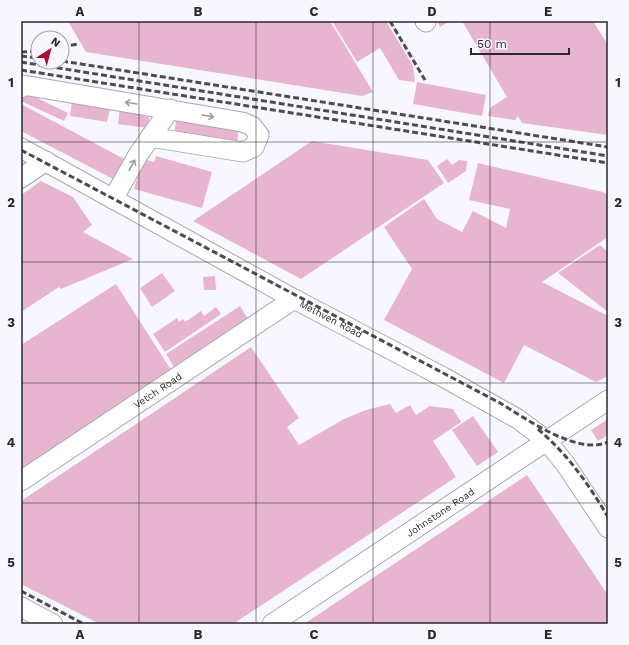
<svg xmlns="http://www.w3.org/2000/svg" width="629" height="645" font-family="'Work Sans',sans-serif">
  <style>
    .building { fill: #e8b5d1 }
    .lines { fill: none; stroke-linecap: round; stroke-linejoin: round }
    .minor-casing { stroke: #a9a8b1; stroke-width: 21 }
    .minor { stroke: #fff; stroke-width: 19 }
    .rail { stroke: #4c4c4f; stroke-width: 3; stroke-dasharray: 6 3; stroke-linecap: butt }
    .oneway { stroke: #9e9ea0 }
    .grid { fill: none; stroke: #28282b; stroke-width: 1; stroke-opacity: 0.55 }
    .labels { text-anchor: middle; stroke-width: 3; stroke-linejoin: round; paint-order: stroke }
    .street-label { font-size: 10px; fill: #28282b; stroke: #f8f7ff }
    .neatline { fill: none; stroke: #28282b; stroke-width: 1.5 }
    .grid-label { font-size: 13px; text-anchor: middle; font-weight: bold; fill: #28282b }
  </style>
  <rect width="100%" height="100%" fill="#f8f7ff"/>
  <g class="building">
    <path d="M68 21H330L373 92 362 96 86 52Z"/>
    <path d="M332 21H386L413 66 415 82 399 80 380 48 357 62Z"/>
    <path d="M437 21H450L440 27Z"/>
    <path d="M462 21H593L608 45V135L522 123 518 116 515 120 488 116 490 108 507 97Z"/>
    <path d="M417 82 486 95 482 116 413 104Z"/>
    <path d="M25 92 68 113 64 121 21 101Z"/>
    <path d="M72 102 110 108 107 122 70 116Z"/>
    <path d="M21 104 126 160 115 180 21 131Z"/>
    <path d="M120 107 142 110V116L149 117 148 128 118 124Z"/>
    <path d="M177 116 239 126 237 143 174 133Z"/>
    <path d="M312 141 428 160 444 183 301 279 193 221Z"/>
    <path d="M156 156 212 172 202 208 134 189 143 159 154 162Z"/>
    <path d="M447 159 452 165 459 160 467 161 466 171 448 183 437 166Z"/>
    <path d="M478 163 603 192 608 195V237L542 282 608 316V376L596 382 524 345 504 383 384 320 412 269 384 227 424 199 437 219 462 232 473 211 506 228 510 209 469 200Z"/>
    <path d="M41 181 73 197 92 225 83 232 133 259 61 289 59 287 21 312V195Z"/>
    <path d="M600 245 608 252V312L558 273Z"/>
    <path d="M162 273 175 291 152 307 140 288Z"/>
    <path d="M215 276 216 290H204L203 277Z"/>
    <path d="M116 284 171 370 21 469V345Z"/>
    <path d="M240 306 248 319 174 367 166 354Z"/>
    <path d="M216 307 221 314 165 352 153 334 177 318 179 322 183 319 185 322 201 311 204 316Z"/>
    <path d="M251 347 299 418 287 427 299 445 344 419 366 410 390 404 396 413 410 405 416 415 430 406 453 409 461 422 433 441 456 477 233 624H100L21 584V501Z"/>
    <path d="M473 416 498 452 477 466 452 430Z"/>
    <path d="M608 419V435L598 441 591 430Z"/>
    <path d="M527 475 608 595V624H304Z"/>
  </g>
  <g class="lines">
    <defs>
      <g id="minor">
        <path d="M425 21 426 22"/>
        <path d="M21 88 23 85 242 122 252 126 259 135 254 147 243 152 150 137"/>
        <path id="s1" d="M21 148 294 299 443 377 518 419 547 441 566 465 608 528"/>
        <path d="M21 178 46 161"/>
        <path d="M113 199 138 155 170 109"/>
        <path id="s2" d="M21 481 294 299"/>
        <path d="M21 607 53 624"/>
        <path id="s3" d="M272 624 608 400"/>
      </g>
    </defs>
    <use href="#minor" class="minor-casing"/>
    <use href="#minor" class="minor"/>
    <g class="rail">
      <path d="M390 21 425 80"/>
      <path d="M62 47 78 44"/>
      <path d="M21 52 38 51"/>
      <path d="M21 56 38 58"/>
      <path d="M62 61 608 147"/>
      <path d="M21 62 608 156"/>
      <path d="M21 70 608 163"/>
      <path d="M21 150 500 403C525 418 578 456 608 442"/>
      <path d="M538 429C569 456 587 482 608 517"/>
      <path d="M21 591 84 624"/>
    </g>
  </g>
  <defs><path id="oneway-shaft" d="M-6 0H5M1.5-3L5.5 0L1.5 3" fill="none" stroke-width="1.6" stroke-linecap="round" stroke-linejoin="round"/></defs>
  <g class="oneway">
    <use href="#oneway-shaft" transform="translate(131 103) rotate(-171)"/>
    <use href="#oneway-shaft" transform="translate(208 116) rotate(10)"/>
    <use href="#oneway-shaft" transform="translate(132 165) rotate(-61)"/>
  </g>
  <path class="grid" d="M139 21V624M256 21V624M373 21V624M490 21V624M21 142H608M21 262H608M21 383H608M21 503H608"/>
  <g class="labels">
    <g class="street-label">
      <text dy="4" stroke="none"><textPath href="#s1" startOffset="354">Methven Road</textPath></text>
      <text dy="4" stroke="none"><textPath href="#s2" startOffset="164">Vetch Road</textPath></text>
      <text dy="4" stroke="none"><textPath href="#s3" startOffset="202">Johnstone Road</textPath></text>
    </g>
  </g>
  <rect width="629" height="645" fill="none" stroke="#f8f7ff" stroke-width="44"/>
  <g transform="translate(50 50) rotate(36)"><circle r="19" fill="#f8f7ff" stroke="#a5a4aa"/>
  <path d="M0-3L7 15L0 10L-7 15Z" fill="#a80f39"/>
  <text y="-6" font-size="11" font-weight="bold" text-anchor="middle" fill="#28282b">N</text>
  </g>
  <path d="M471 48v6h98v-6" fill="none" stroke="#28282b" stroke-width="2"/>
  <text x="477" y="48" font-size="12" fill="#28282b" stroke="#f8f7ff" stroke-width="3" paint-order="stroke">50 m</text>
  <rect x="22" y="22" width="585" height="601" class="neatline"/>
  <g class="grid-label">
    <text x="80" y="16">A</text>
    <text x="198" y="16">B</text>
    <text x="314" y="16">C</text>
    <text x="432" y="16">D</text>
    <text x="548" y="16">E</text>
    <text x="11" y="87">1</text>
    <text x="618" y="87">1</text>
    <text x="11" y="207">2</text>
    <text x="618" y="207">2</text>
    <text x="11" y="327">3</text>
    <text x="618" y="327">3</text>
    <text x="11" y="447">4</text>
    <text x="618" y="447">4</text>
    <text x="11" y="567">5</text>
    <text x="618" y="567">5</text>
    <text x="80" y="639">A</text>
    <text x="198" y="639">B</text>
    <text x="314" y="639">C</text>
    <text x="432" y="639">D</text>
    <text x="548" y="639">E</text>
  </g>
</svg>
